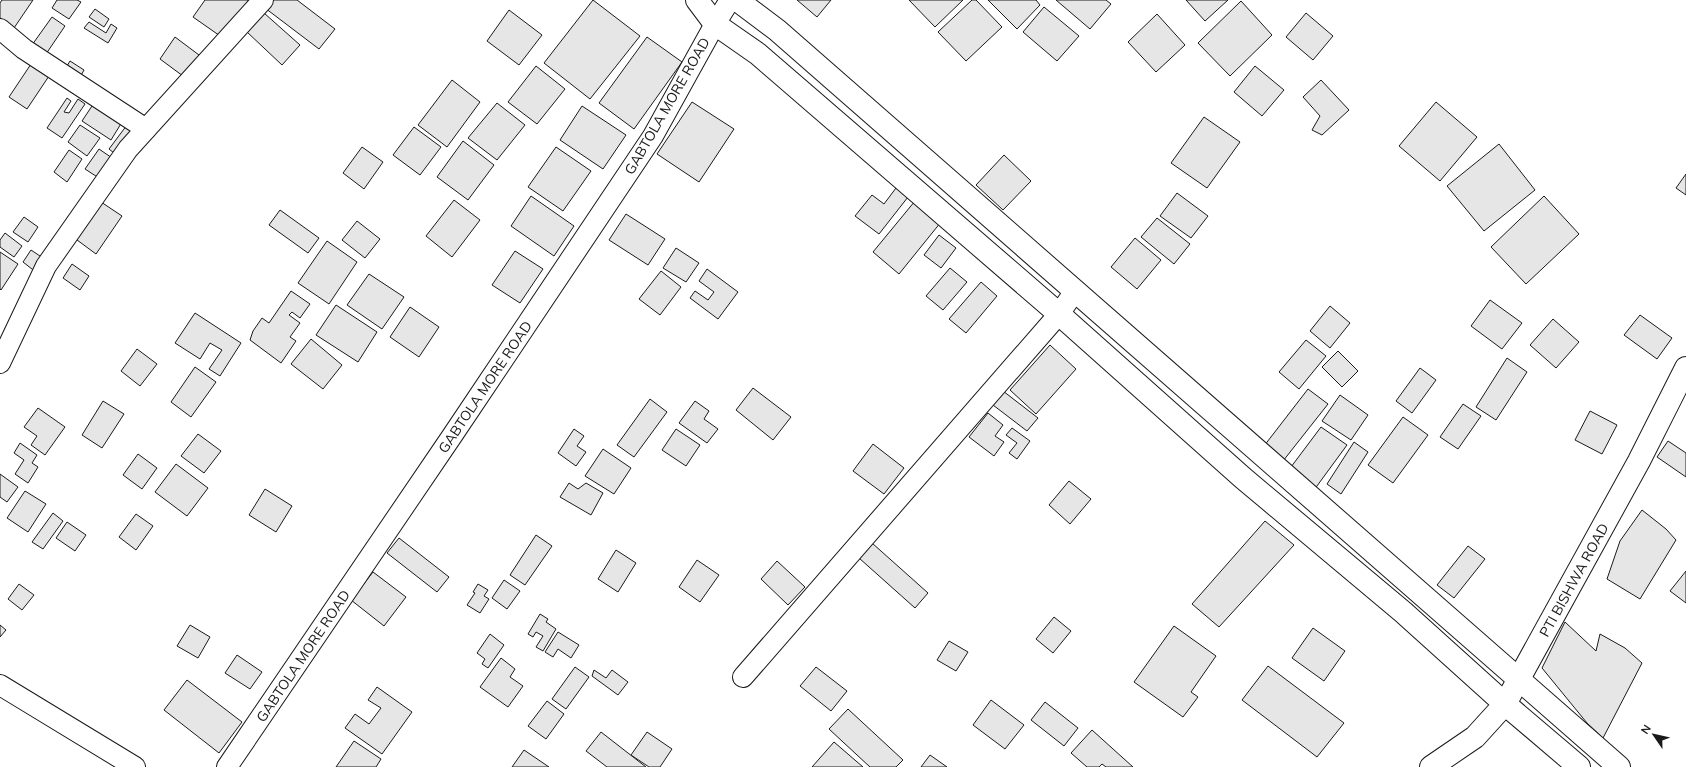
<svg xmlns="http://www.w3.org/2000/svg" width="1686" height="767" font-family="Mulish,sans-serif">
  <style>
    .building { fill: #e6e6e6; stroke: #1a1a1a }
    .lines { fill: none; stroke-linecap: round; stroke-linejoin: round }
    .minor-casing { stroke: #1a1a1a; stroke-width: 22 }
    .tertiary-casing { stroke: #1a1a1a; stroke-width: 24 }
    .trunk-casing { stroke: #1a1a1a; stroke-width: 24 }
    .minor { stroke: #fff; stroke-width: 20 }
    .tertiary { stroke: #fff; stroke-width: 22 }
    .trunk { stroke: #fff; stroke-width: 22 }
    .labels { text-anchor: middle; stroke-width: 3; stroke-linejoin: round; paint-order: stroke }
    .street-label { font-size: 14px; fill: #1a1a1a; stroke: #fff }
  </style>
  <rect width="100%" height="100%" fill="#fff"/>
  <g class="building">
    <path d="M2 0H33L14 28 0 18V3Z"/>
    <path d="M57 0H77L81 2 69 19 52 8Z"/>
    <path d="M205 0H247L249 1 223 38 193 17Z"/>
    <path d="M272 0H297L335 29 319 49 265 8Z"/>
    <path d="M593 0 640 36 590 99 544 63Z"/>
    <path d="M797 0H831L817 17Z"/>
    <path d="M909 0H963L935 27Z"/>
    <path d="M972 0H976L1002 27 966 61 938 32Z"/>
    <path d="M988 0H1036L1040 5 1017 29Z"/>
    <path d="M1056 0H1106L1111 4 1090 29Z"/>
    <path d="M1186 0H1228L1205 21Z"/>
    <path d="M1241 1 1272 35 1230 76 1198 43Z"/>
    <path d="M1044 7 1079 36 1057 61 1023 32Z"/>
    <path d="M95 9 109 19 104 27 89 17Z"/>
    <path d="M509 10 542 35 519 65 487 41Z"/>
    <path d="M264 13 300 45 282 65 247 32Z"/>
    <path d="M1306 13 1333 36 1313 60 1286 37Z"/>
    <path d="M1157 14 1185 45 1156 72 1128 42Z"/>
    <path d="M52 17 65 26 46 54 32 45Z"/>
    <path d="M89 22 106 33 111 24 117 28 108 43 84 28Z"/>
    <path d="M175 37 203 58 187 79 160 59Z"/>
    <path d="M647 37 682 62 634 129 599 103Z"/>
    <path d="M70 61 84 70 79 79 64 71Z"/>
    <path d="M31 64 49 76 27 109 9 97Z"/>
    <path d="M536 66 565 89 537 124 508 102Z"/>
    <path d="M1255 66 1284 90 1262 116 1234 92Z"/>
    <path d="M452 80 480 102 447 147 418 125Z"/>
    <path d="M1321 80 1349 110 1322 135 1312 130 1320 116 1303 97Z"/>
    <path d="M67 98 71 101 64 112 69 113 78 99 85 104 62 138 47 128Z"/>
    <path d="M692 102 734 129 699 182 657 154Z"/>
    <path d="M1436 102 1477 137 1440 181 1399 146Z"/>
    <path d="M94 103 122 122 111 140 82 121Z"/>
    <path d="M497 103 525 125 497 160 468 138Z"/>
    <path d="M582 106 626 135 603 169 560 140Z"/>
    <path d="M1204 117 1240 142 1207 188 1171 163Z"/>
    <path d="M80 125 100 138 87 156 68 142Z"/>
    <path d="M127 125 137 132 119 157 109 149Z"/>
    <path d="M414 127 441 147 420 175 393 155Z"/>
    <path d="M463 141 494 165 468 200 437 177Z"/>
    <path d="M1499 144 1535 190 1484 231 1447 186Z"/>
    <path d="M362 147 383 162 364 189 343 173Z"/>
    <path d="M556 147 591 171 563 211 528 187Z"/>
    <path d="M99 149 115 160 102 180 85 169Z"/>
    <path d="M69 150 82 159 67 182 54 172Z"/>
    <path d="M1004 155 1031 181 1003 210 976 185Z"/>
    <path d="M1686 174V195L1676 188Z"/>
    <path d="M896 188 908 197 879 234 855 216 872 195 884 204Z"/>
    <path d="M1177 193 1208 216 1191 238 1160 216Z"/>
    <path d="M531 196 574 226 554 256 511 226Z"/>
    <path d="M1544 196 1579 234 1526 284 1491 247Z"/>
    <path d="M98 200 122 216 96 254 73 237Z"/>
    <path d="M454 200 480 220 452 257 426 236Z"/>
    <path d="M915 201 941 222 899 274 873 252Z"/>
    <path d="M280 210 319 238 308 253 269 225Z"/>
    <path d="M626 214 665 239 648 265 609 240Z"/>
    <path d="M24 217 38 227 28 242 13 232Z"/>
    <path d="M1157 218 1190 244 1174 264 1141 237Z"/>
    <path d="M357 221 380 239 365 258 342 240Z"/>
    <path d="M5 233 22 246 14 257 0 247V240Z"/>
    <path d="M939 235 956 248 941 268 924 255Z"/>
    <path d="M1135 238 1161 260 1137 289 1111 267Z"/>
    <path d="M327 241 357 262 329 304 298 283Z"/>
    <path d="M676 248 699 263 686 282 663 268Z"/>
    <path d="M31 250 46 260 37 273 23 262Z"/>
    <path d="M515 251 543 269 520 303 492 285Z"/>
    <path d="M0 252 18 264 1 290 0 289Z"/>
    <path d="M72 264 89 276 80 290 63 278Z"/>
    <path d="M950 268 967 282 943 310 926 296Z"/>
    <path d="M707 269 738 292 718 319 690 298 695 291 708 300 714 292 699 281Z"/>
    <path d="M661 271 681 287 660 315 639 299Z"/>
    <path d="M369 274 404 297 382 329 347 305Z"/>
    <path d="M981 282 997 296 966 333 949 319Z"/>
    <path d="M291 291 310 304 300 318 292 312 289 315 300 323 290 337 296 341 281 363 250 340 253 331 262 318 269 323Z"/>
    <path d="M1490 300 1522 323 1502 349 1471 326Z"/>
    <path d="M336 305 377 332 358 362 316 335Z"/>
    <path d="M1330 306 1350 323 1330 348 1310 331Z"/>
    <path d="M410 307 439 327 419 357 390 337Z"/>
    <path d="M195 313 241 343 220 376 209 369 222 350 210 343 200 359 175 343Z"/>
    <path d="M1640 315 1672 338 1657 359 1624 335Z"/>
    <path d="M1553 319 1579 342 1556 368 1530 345Z"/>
    <path d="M311 339 342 365 323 389 291 364Z"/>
    <path d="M1306 340 1326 356 1299 389 1279 372Z"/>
    <path d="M1050 345 1076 369 1036 414 1010 390Z"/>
    <path d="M137 349 157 364 140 386 121 371Z"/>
    <path d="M1338 351 1358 371 1342 387 1322 367Z"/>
    <path d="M1507 358 1527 372 1496 420 1476 407Z"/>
    <path d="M195 367 216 382 191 417 171 402Z"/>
    <path d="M1420 368 1436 380 1412 413 1396 401Z"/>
    <path d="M753 388 791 417 773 440 736 410Z"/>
    <path d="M1308 389 1328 404 1283 461 1264 446Z"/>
    <path d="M1003 391 1038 418 1027 431 993 405Z"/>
    <path d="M1340 395 1368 415 1351 440 1322 421Z"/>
    <path d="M650 399 667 412 634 457 617 445Z"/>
    <path d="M103 401 124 414 102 448 82 435Z"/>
    <path d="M695 401 709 411 704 419 718 429 707 443 679 423Z"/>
    <path d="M1463 404 1481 416 1458 449 1440 437Z"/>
    <path d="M38 408 65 427 45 455 31 445 37 436 24 427Z"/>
    <path d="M1590 411 1617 425 1602 454 1575 440Z"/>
    <path d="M988 413 1003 425 995 436 1004 442 994 456 969 437Z"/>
    <path d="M1403 417 1428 435 1393 483 1368 465Z"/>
    <path d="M1321 427 1347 445 1314 490 1288 471Z"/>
    <path d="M1012 428 1030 441 1017 459 1009 453 1017 443 1006 435Z"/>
    <path d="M574 429 584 436 577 446 586 452 576 466 558 453Z"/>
    <path d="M676 429 700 445 686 466 662 450Z"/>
    <path d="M198 434 221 451 204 473 181 456Z"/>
    <path d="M1668 441 1686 453V477L1657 457Z"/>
    <path d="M1354 442 1368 452 1341 494 1327 484Z"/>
    <path d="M20 443 37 455 32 463 38 467 28 483 15 474 24 460 14 453Z"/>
    <path d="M873 444 904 468 884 494 853 471Z"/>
    <path d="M603 449 631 468 614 494 585 476Z"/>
    <path d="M138 454 157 468 142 489 123 475Z"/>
    <path d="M176 464 208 488 187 516 155 492Z"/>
    <path d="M0 474 18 487 7 502 0 497Z"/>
    <path d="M1069 481 1091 499 1070 524 1049 505Z"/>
    <path d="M569 483 578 489 586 483 603 493 591 515 560 497Z"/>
    <path d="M265 489 292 506 276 532 249 515Z"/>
    <path d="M25 491 46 504 28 532 7 518Z"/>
    <path d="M1642 510 1666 529 1676 540 1640 599 1607 579 1620 541Z"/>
    <path d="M53 513 63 521 43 549 32 542Z"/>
    <path d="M136 514 153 526 136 550 119 537Z"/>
    <path d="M1265 521 1294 545 1219 627 1192 604Z"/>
    <path d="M67 522 86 535 75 551 56 538Z"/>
    <path d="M536 535 552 546 525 585 510 575Z"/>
    <path d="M399 538 449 577 437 592 387 553Z"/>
    <path d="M872 543 928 593 915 608 859 558Z"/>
    <path d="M1468 546 1485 559 1454 598 1437 585Z"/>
    <path d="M616 550 636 563 618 592 598 579Z"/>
    <path d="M697 560 719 575 700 602 679 587Z"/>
    <path d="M777 561 805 587 788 605 761 579Z"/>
    <path d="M1686 571V603L1670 591Z"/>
    <path d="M373 572 406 597 384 626 351 600Z"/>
    <path d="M504 580 520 591 507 609 492 598Z"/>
    <path d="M19 584 34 595 22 610 8 599Z"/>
    <path d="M478 584 488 590 484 596 489 599 480 613 467 605 475 593 473 592Z"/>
    <path d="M540 614 548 619 546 622 556 629 543 651 536 647 543 636 536 632 533 637 528 634Z"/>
    <path d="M1054 617 1071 631 1053 653 1036 639Z"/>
    <path d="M1565 622 1596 651 1600 634 1625 648 1642 663 1603 738 1587 723 1542 668Z"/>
    <path d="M0 625 6 630 0 637Z"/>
    <path d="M190 625 210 637 198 658 177 646Z"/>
    <path d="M1174 626 1216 656 1191 692 1198 697 1183 717 1134 682Z"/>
    <path d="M1313 628 1345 651 1324 681 1292 658Z"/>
    <path d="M558 632 579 645 571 658 558 649 553 657 545 652Z"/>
    <path d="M490 634 504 645 488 668 482 664 485 659 477 653Z"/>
    <path d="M949 641 968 652 956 671 937 660Z"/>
    <path d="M237 655 262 672 250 689 225 673Z"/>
    <path d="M501 658 515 669 510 677 523 686 508 707 480 687Z"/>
    <path d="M1268 666 1344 723 1317 757 1242 700Z"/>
    <path d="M575 667 589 677 566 709 552 699Z"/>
    <path d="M816 667 847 691 831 711 800 686Z"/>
    <path d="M594 670 606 678 612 670 628 682 618 695 592 676Z"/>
    <path d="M187 680 242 722 219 753 164 710Z"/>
    <path d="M377 687 412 712 382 754 345 728 355 714 369 724 381 708 368 700Z"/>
    <path d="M991 700 1024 725 1005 749 973 725Z"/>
    <path d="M547 701 564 714 546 739 528 726Z"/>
    <path d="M1045 702 1078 728 1064 746 1031 720Z"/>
    <path d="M848 709 903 760 896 767H870L829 729Z"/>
    <path d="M1092 730 1133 767H1106L1102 764 1099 767H1087L1071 753Z"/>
    <path d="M601 732 646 767H607L586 751Z"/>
    <path d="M647 732 672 749 660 767H649L631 755Z"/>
    <path d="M354 741 381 759 376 767H336Z"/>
    <path d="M834 742 863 767H812Z"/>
    <path d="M524 750 549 767H512Z"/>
    <path d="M930 755 947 767H921Z"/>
  </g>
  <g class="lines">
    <defs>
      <g id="minor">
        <path d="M0 29 24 49 146 129"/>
        <path d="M0 363 46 266 128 149 263 0"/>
        <path d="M743 677 1059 314 1075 291"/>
        <path d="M0 685 135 767"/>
        <path d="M227 767 452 436 653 136 715 24 730 0"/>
      </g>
      <g id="tertiary">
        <path d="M697 0 715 24 758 54 1059 314 1243 478 1403 612 1505 704 1579 767"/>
        <path d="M737 0 777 30 1619 767"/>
      </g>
      <path id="trunk" d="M1431 767 1475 737 1505 704 1639 461 1686 368"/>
    </defs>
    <use href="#minor" class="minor-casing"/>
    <use href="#tertiary" class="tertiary-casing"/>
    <use href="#trunk" class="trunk-casing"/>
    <use href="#minor" class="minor"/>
    <use href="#tertiary" class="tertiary"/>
    <use href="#trunk" class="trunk"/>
  </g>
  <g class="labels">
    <g class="street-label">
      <text transform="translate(667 106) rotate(-60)" y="5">GABTOLA MORE ROAD</text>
      <text transform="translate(485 387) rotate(-56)" y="5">GABTOLA MORE ROAD</text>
      <text transform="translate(1574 580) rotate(-61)" y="5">PTI BISHWA ROAD</text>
      <text transform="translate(303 656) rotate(-56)" y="5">GABTOLA MORE ROAD</text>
    </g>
  </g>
  <g transform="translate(1654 735) rotate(304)" stroke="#ffffff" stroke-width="3" paint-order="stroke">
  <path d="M0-3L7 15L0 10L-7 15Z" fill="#1a1a1a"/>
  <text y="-6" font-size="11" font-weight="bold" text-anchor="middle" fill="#1a1a1a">N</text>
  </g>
</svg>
